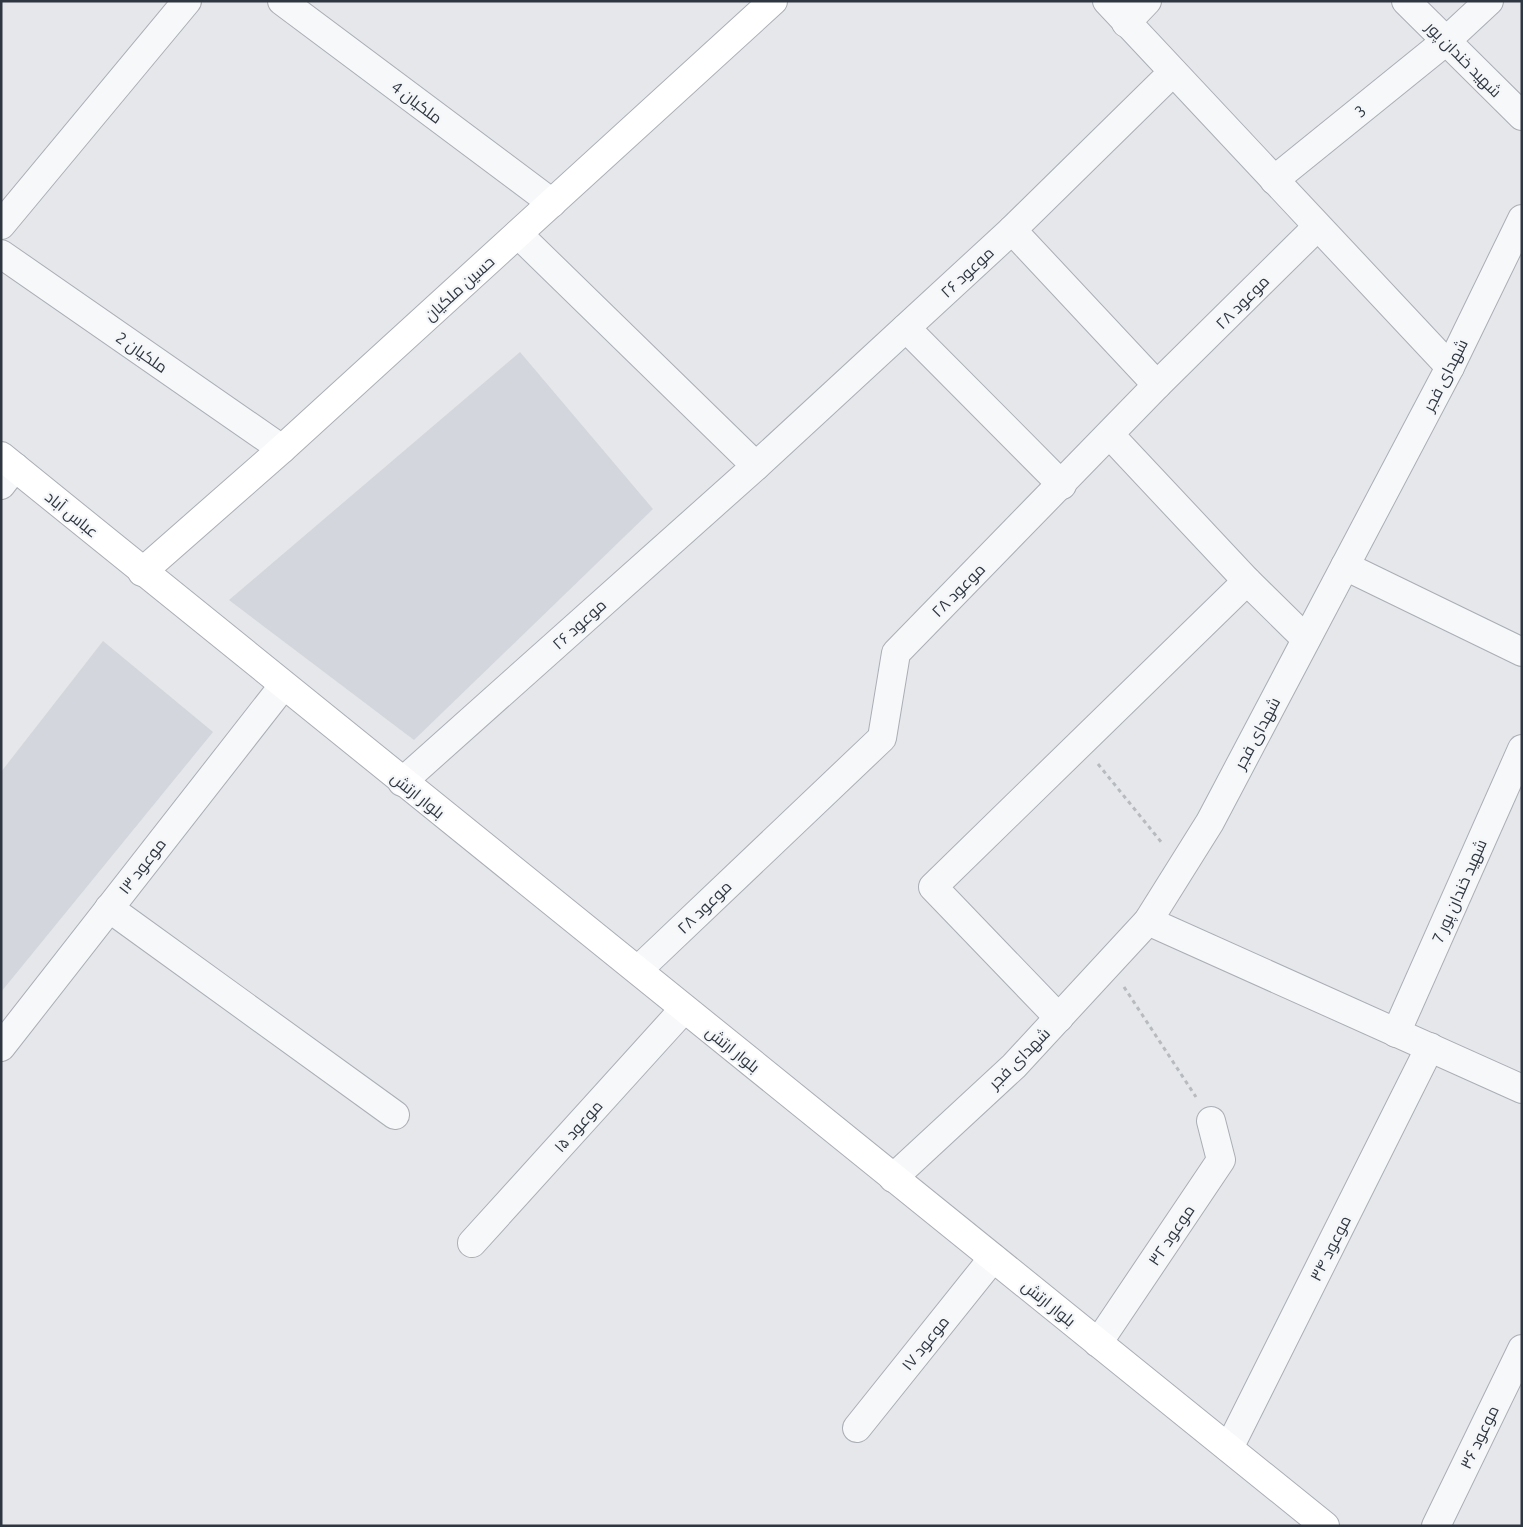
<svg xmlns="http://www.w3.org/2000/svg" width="1523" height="1527" font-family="Ubuntu,Cairo,sans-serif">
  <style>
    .built { fill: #d3d6dc }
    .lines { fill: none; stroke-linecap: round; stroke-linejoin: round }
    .street-casing { stroke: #aaaeb5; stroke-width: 30 }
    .secondary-casing { stroke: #aaaeb5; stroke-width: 30 }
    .path { stroke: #b7babe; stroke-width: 3; stroke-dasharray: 4 4; stroke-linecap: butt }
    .street { stroke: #f7f8f9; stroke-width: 28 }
    .secondary { stroke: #fff; stroke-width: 28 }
    .labels { text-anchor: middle; stroke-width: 4.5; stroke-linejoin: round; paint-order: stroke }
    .street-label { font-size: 16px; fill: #2e3641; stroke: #f4f6f8 }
  </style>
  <rect width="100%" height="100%" fill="#e5e7eb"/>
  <g class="built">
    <path d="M520 352 653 509 414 740 229 600Z"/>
    <path d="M103 641 213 732 1 992V772Z"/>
  </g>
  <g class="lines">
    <defs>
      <g id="street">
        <path d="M282 1 552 203"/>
        <path d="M1107 1 1450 367"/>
        <path d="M1406 1 1522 116"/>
        <path d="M1126 23 1147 1"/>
        <path d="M1274 180 1446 41 1489 1"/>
        <path d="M1 225 187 1"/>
        <path d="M1012 230 1157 385"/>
        <path d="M518 234 756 466"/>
        <path d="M1 254 282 449"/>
        <path d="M906 328 1062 485"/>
        <path d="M1110 435 1247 581 1306 639"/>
        <path d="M1 485 15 467"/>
        <path d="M1345 566 1522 652"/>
        <path d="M402 782 756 466 1012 230 1173 72"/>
        <path d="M109 908 395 1115"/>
        <path d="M1148 921 1522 1089"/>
        <path d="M638 970 882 738 896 653 1157 385 1317 227"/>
        <path d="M1059 1018 933 887 1247 581"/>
        <path d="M1396 1033 1522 749"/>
        <path d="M1 1047 283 686"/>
        <path d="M893 1178 1014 1066 1148 921 1210 822 1450 367 1522 219"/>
        <path d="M472 1243 684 1009"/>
        <path d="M1098 1343 1221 1160 1211 1121"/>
        <path d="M857 1428 993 1258"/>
        <path d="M1229 1448 1430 1047"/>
        <path d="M1436 1526 1522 1349"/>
      </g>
      <g id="secondary">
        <path d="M1 456 1325 1526"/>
        <path d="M142 572 282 449 773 1"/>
      </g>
    </defs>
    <use href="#street" class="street-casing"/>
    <use href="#secondary" class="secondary-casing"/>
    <g class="path">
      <path d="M1098 764 1162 843"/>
      <path d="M1124 987 1196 1097"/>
    </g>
    <use href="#street" class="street"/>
    <use href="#secondary" class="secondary"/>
  </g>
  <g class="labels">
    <g class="street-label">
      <text transform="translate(1464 59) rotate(45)" y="6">شهید خندان پور</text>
      <text transform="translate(417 102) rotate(37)" y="6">ملکیان 4</text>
      <text transform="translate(1360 111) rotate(-39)" y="6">3</text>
      <text transform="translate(967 272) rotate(-43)" y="6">موعود ۲۶</text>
      <text transform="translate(459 288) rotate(-42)" y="6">حسین ملکیان</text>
      <text transform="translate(1242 302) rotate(-45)" y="6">موعود ۲۸</text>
      <text transform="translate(142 352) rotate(35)" y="6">ملکیان 2</text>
      <text transform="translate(1445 375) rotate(-63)" y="6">شهدای فجر</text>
      <text transform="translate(72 514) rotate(39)" y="6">عباس آباد</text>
      <text transform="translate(958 590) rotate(-45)" y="6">موعود ۲۸</text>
      <text transform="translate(579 624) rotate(-42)" y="6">موعود ۲۶</text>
      <text transform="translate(1257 733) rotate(-62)" y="6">شهدای فجر</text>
      <text transform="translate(418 795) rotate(39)" y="6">بلوار ارتش</text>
      <text transform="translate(142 866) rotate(-52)" y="6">موعود ۱۳</text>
      <text transform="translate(1459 891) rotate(-66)" y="6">شهید خندان پور 7</text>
      <text transform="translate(704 907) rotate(-44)" y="6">موعود ۲۸</text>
      <text transform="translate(733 1049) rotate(39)" y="6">بلوار ارتش</text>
      <text transform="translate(1019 1058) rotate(-45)" y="6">شهدای فجر</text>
      <text transform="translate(578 1126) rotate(-48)" y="6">موعود ۱۵</text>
      <text transform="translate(1171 1235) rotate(-56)" y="6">موعود ۳۲</text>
      <text transform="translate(1330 1248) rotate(-63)" y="6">موعود ۳۴</text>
      <text transform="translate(1049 1303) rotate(39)" y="6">بلوار ارتش</text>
      <text transform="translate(925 1343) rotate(-51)" y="6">موعود ۱۷</text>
      <text transform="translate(1479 1437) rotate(-64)" y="6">موعود ۳۶</text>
    </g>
  </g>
  <rect width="1523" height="1527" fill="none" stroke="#2e3641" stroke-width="5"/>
</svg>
